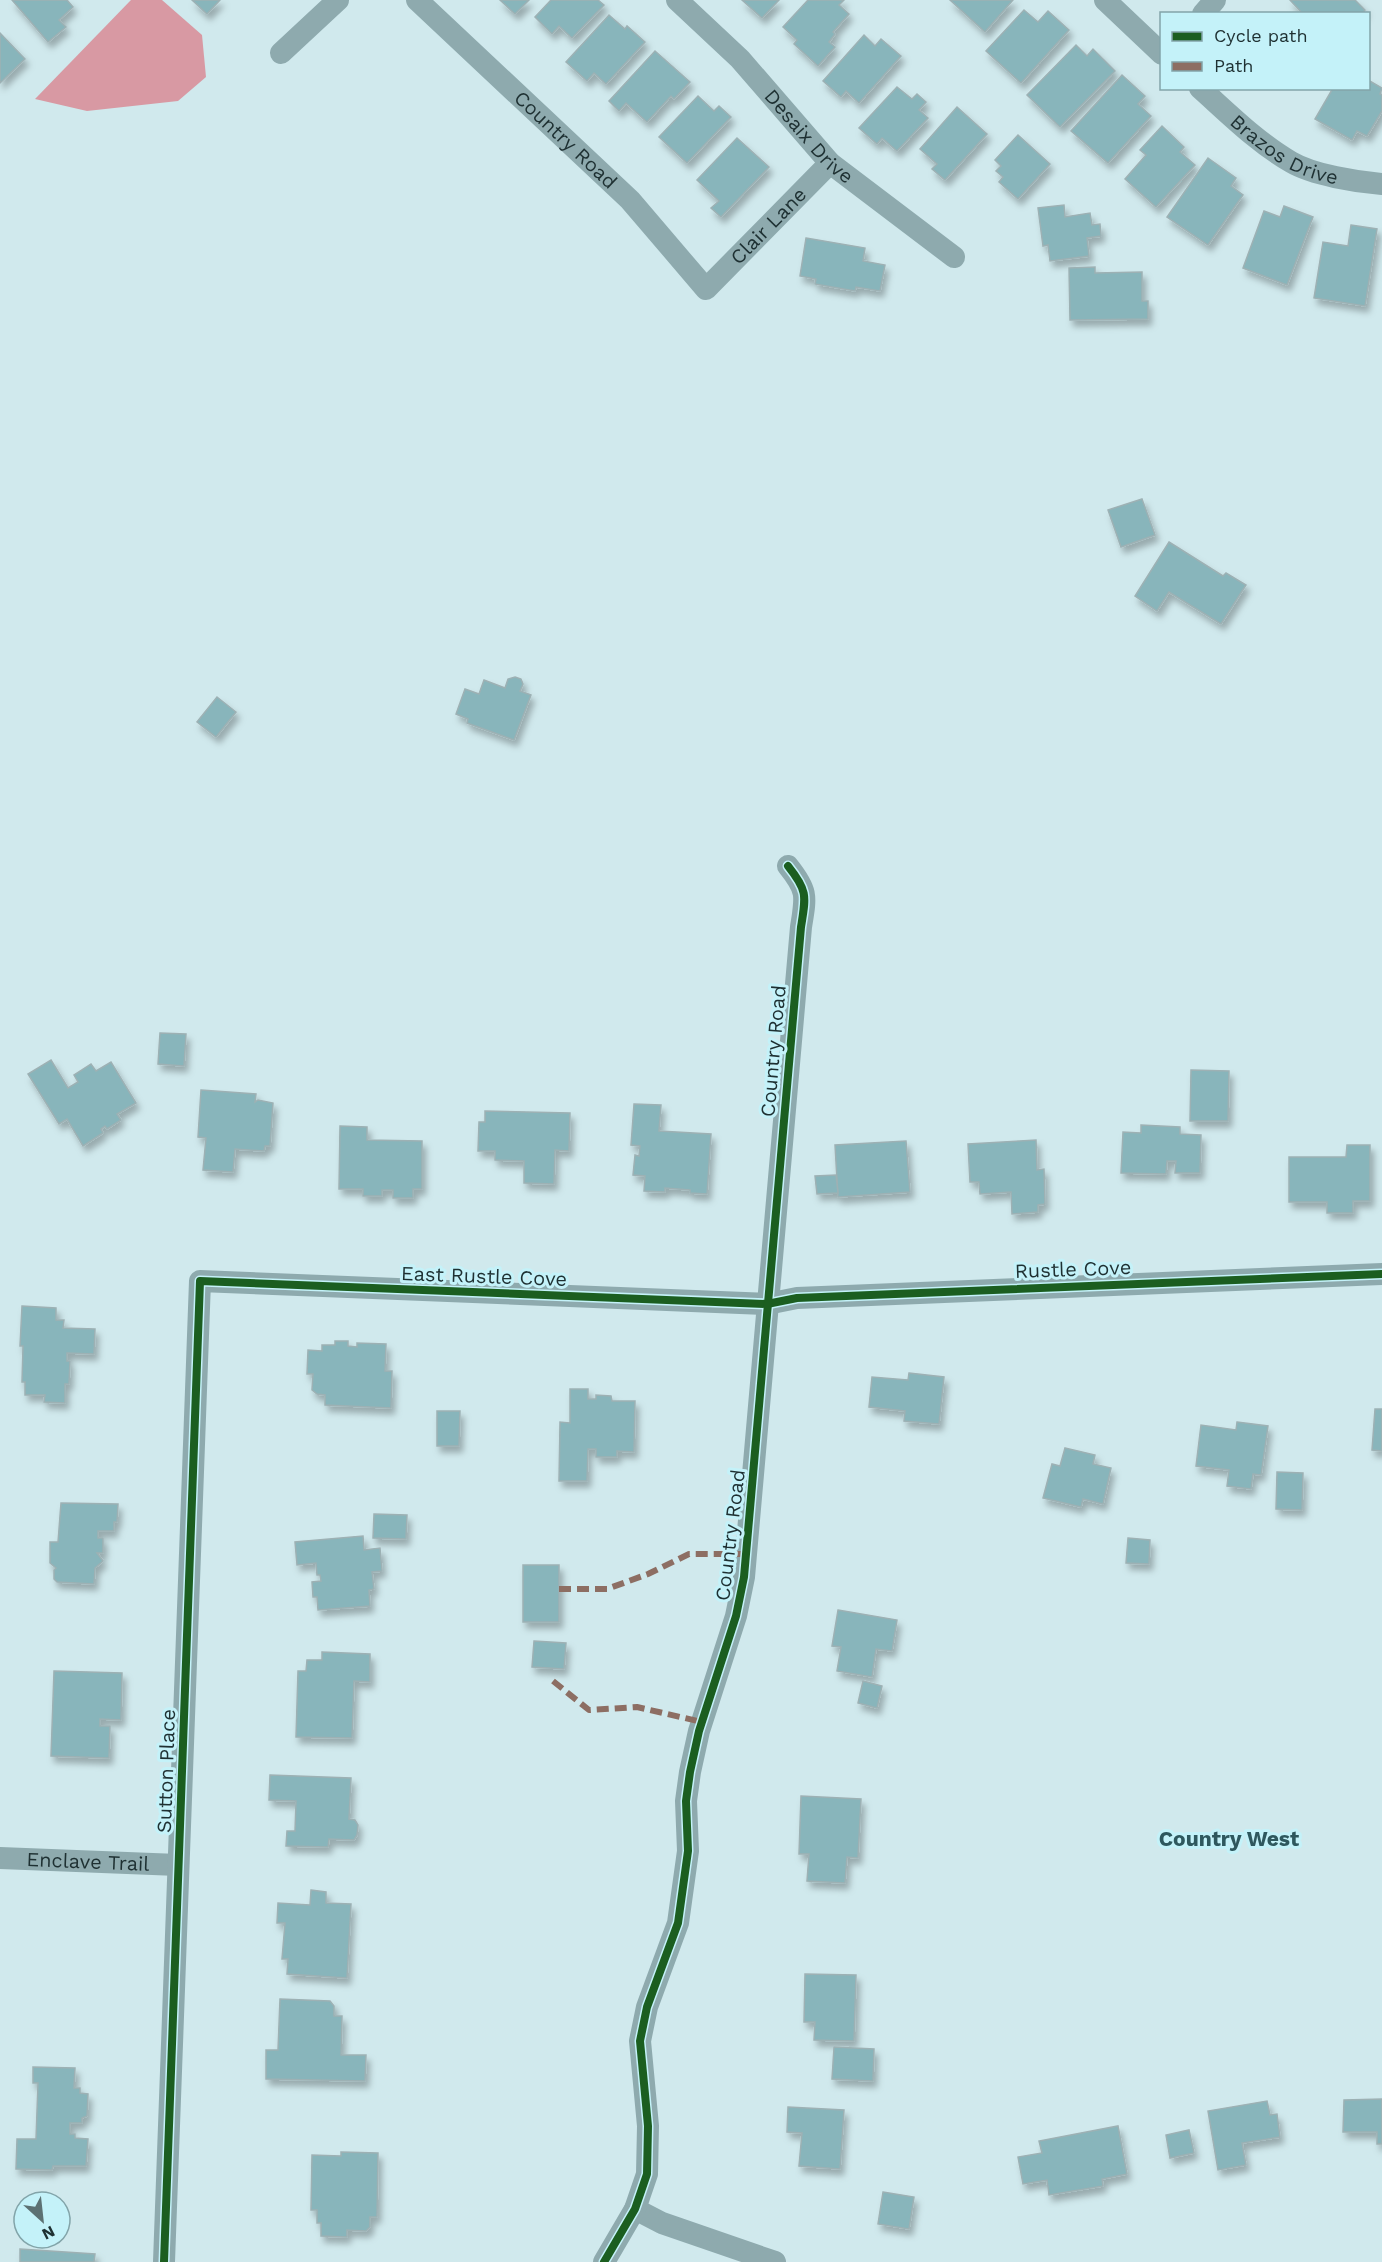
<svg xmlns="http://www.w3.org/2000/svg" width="1382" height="2262" font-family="'Work Sans',sans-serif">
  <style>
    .water { fill: #d899a3 }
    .building { fill: #88b5bb; stroke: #9db1b4; stroke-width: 1.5; filter: url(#shadow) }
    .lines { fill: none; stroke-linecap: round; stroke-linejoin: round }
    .street { stroke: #8eaaae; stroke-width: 22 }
    .quiet { stroke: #8d6e63; stroke-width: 6; stroke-dasharray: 12 6; stroke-linecap: butt }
    .cycleway-casing { stroke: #c4f2f9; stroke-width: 11 }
    .cycleway { stroke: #1b5e20; stroke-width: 8 }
    .labels { text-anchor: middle; stroke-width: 6; stroke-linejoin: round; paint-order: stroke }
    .street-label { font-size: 20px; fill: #1e3032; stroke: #c4f2f9 }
    .neighbourhood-label { font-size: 21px; font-weight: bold; fill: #2e585e; stroke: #c4f2f9 }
  </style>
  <defs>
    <filter id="shadow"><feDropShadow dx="3.5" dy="6" stdDeviation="3" flood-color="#0004"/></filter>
  </defs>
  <rect width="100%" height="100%" fill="#d0e9ed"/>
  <path class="water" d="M131 0H162L202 35 206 77 178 101 87 111 35 99Z"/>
  <g class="building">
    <path d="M12 0H67L73 7 59 20 66 27 48 42Z"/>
    <path d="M192 0H220L207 14Z"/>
    <path d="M500 0H529L515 14Z"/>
    <path d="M551 0H598L604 5 572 38 559 26 552 34 535 17Z"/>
    <path d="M742 0H779L762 18Z"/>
    <path d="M808 0H844L839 5 849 14 833 32 835 34 829 42 835 47 818 66 794 44 797 40 783 27Z"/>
    <path d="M950 0H1013L985 32Z"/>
    <path d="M1290 0H1355L1365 10 1362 14H1303Z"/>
    <path d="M1024 10 1038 22 1048 11 1069 30 1021 83 986 51Z"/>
    <path d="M609 15 625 29 627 26 645 42 606 84 594 73 587 81 566 62Z"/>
    <path d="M0 33 25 59 0 83Z"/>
    <path d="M864 35 875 46 881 39 901 56 859 103 846 91 841 97 823 81Z"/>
    <path d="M1076 45 1087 56 1093 49 1115 71 1060 127 1027 95Z"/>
    <path d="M655 51 690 82 674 99 671 96 647 122 626 103 619 111 609 101Z"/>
    <path d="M1122 75 1145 96 1138 104 1151 116 1108 163 1071 131Z"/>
    <path d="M1368 80 1382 88 1380 94 1382 95V111L1367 136 1357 131 1352 140 1315 119 1333 88H1368Z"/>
    <path d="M897 87 912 99 917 94 926 102 919 110 928 118 897 151 882 138 877 144 859 128Z"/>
    <path d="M698 96 714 111 719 106 731 117 687 163 659 137Z"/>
    <path d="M957 107 987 134 945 180 932 169 937 164 920 149Z"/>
    <path d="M1162 126 1184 147 1180 152 1195 165 1156 207 1125 179 1146 155 1140 150Z"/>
    <path d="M1018 135 1050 164 1018 199 999 182 1003 177 996 171 1001 166 995 160Z"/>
    <path d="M737 138 769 167 721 217 711 208 719 201 697 180Z"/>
    <path d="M1208 158 1236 178 1231 186 1243 195 1208 245 1167 217Z"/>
    <path d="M1064 205 1065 217 1090 213 1092 225 1100 224 1101 236 1087 238 1089 256 1050 261 1048 245 1043 246 1038 208Z"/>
    <path d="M1284 206 1313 217 1287 285 1243 268 1264 211 1280 217Z"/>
    <path d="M1351 225 1377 229 1365 306 1314 298 1323 242 1348 246Z"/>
    <path d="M806 238 865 248 863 261 885 265 880 291 856 287 855 291 815 284 816 279 800 276Z"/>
    <path d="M1095 267V273L1142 272V301H1148V319L1070 320 1069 268Z"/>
    <path d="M1142 499 1155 535 1121 547 1108 510Z"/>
    <path d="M1169 542 1223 576 1226 573 1246 585 1221 624 1169 592 1157 611 1135 596Z"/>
    <path d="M515 677 521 679 523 684 520 691 531 695 514 740 467 723 468 719 456 714 465 689 479 694 484 680 505 688 508 679Z"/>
    <path d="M217 697 236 712 216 737 197 722Z"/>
    <path d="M160 1033 186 1034 184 1066 158 1064Z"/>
    <path d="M51 1060 68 1088 78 1082 74 1075 91 1064 96 1071 111 1062 136 1103 117 1114 121 1120 107 1129 105 1126 101 1129 103 1133 83 1146 67 1119 59 1124 28 1074Z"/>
    <path d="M1191 1070 1229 1071 1228 1121H1190Z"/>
    <path d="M201 1090 256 1094 255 1102 258 1100 273 1103 270 1146H265L264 1151 235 1149 233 1172 203 1170 206 1138 198 1137Z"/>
    <path d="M634 1104 661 1105 659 1131 711 1134 707 1194 690 1193V1190L665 1188V1192L644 1191 645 1176 633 1175 635 1155 639 1156 640 1146 631 1145Z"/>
    <path d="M485 1111 570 1113 569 1151 555 1150 554 1184 524 1183V1161L495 1160V1151H478L479 1122H485Z"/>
    <path d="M1141 1125 1180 1127V1134L1201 1135 1200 1173H1175L1176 1161H1167L1166 1174 1121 1173 1123 1132 1141 1133Z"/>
    <path d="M340 1126 367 1127V1140L422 1141V1189H413V1198H393V1190H382V1196H363V1189H339Z"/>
    <path d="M1036 1140 1037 1170 1044 1169 1045 1204 1038 1205V1212L1012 1214 1011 1192 980 1194 979 1182H970L968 1144Z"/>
    <path d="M906 1141 910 1192 838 1197 835 1145Z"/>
    <path d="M1347 1145H1370V1201H1353V1213H1327V1202H1289V1157H1346Z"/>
    <path d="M836 1175 838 1193 817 1194 815 1176Z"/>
    <path d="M22 1306 56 1308V1320H64L63 1328 95 1329 94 1354 67 1353V1361H70L69 1384H65V1403L44 1402 45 1395H25V1382H22L23 1346H20Z"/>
    <path d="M335 1341H348V1346L357 1347V1343L386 1344 385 1371H392L391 1408 325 1405V1395L317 1394 312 1390 313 1374H307L308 1350 322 1351V1345H335Z"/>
    <path d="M909 1373 944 1377 939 1424 904 1421 905 1411 869 1407 872 1377 908 1380Z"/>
    <path d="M570 1389H588V1399H596V1395L611 1396 612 1401H635L634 1452 617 1451V1457H596V1449H588L587 1481H559L560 1422 570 1423Z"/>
    <path d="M1375 1409H1382V1451L1372 1450Z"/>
    <path d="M437 1411H460L459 1446H437Z"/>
    <path d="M1237 1422 1268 1426 1261 1475 1253 1474 1251 1489 1227 1486 1229 1470 1196 1466 1201 1425 1236 1430Z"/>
    <path d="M1065 1448 1095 1455 1093 1464 1111 1468 1103 1504 1083 1499 1081 1507 1043 1498 1052 1464 1060 1466Z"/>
    <path d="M1277 1472 1303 1473 1302 1510 1276 1509Z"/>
    <path d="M61 1503 118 1504 117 1522H114V1531H98V1538H103V1553H97L103 1561 95 1568 94 1584 57 1582 54 1579V1570L56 1568 50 1563V1542H58Z"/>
    <path d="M374 1514 407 1515 406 1539 373 1538Z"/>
    <path d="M363 1536 364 1550 380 1548 382 1571 372 1572 374 1589 369 1590 370 1606 318 1610 317 1597H313L312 1582 321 1581 320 1575H317L316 1563 297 1565 295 1542Z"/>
    <path d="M1128 1538 1150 1540 1149 1564 1126 1563Z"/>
    <rect x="523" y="1565" width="36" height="57"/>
    <path d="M838 1610 897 1620 892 1651 876 1649 872 1677 837 1671 841 1647 832 1646Z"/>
    <path d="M534 1641 566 1643 564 1669 532 1667Z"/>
    <path d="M322 1652 370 1654V1682L354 1681 352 1738 296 1737 298 1671H306L307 1660H322Z"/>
    <path d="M54 1671 122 1673 121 1720 100 1719V1726H110L109 1758 51 1756Z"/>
    <path d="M863 1681 882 1686 877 1708 858 1703Z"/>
    <path d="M270 1775 351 1778 349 1819 355 1820 358 1825 357 1835 354 1840 329 1839 328 1847 286 1846 287 1831H295L296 1801 269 1800Z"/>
    <path d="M801 1796 861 1799 858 1858 847 1857 845 1883 807 1881 809 1854H799Z"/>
    <path d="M311 1890 326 1892V1903L351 1904 347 1978 287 1974 288 1959H282L285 1923H277L278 1903 310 1905Z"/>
    <path d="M805 1974 856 1975 854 2041 814 2040 815 2022H804Z"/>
    <path d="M280 1999 330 2001 334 2006V2016H342L341 2055H366L365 2081 266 2079V2050H278Z"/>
    <path d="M834 2047 874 2049 873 2081 832 2079Z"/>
    <path d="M33 2067 75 2068 74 2088H80V2093L88 2094 87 2116 82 2118V2123H70V2134H75V2138L88 2139 86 2166H53L52 2170 16 2169 17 2139H36L38 2083H33Z"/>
    <path d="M1382 2099V2144H1377V2132H1343L1344 2100Z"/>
    <path d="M1267 2101 1270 2115 1277 2114 1280 2137 1242 2143 1246 2165 1218 2170 1208 2111Z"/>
    <path d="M788 2107 844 2110 840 2169 799 2166 802 2133 787 2132Z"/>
    <path d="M1118 2126 1127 2174 1102 2179 1103 2186 1049 2195 1047 2180 1023 2184 1018 2157 1042 2153 1039 2141Z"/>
    <path d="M1189 2130 1194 2153 1170 2158 1166 2135Z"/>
    <path d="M341 2152 378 2153 377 2217H370V2227L366 2231 347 2230V2237L321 2236V2223H317V2210H311L312 2155 341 2156Z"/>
    <path d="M883 2192 914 2197 909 2229 878 2224Z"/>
    <path d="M20 2249 95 2254 94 2262H20Z"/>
  </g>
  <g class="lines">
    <g class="street">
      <path id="s1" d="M417 0 630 200 706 289 830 163"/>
      <path id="s2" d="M677 0 740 59 830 163 954 257"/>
      <path d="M1105 0 1162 54"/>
      <path d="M1203 14 1215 0"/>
      <path d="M281 53 338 0"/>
      <path id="s3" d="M1200 88C1229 114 1258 143 1291 162 1313 175 1357 182 1382 184"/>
      <path id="s4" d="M0 1858 178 1865"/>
      <path d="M635 2209 662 2223 775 2262"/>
      <path d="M164 2262 200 1281 767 1304 797 1298 1382 1274"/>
      <path d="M604 2262 635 2209 647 2174 648 2126 640 2041 647 2007 678 1923 688 1851 686 1801 690 1772 699 1731 736 1616 744 1577 801 927C806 896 808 891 788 866"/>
    </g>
    <g class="quiet">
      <path d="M559 1589H607L648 1574 689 1554H747"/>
      <path d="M553 1681 589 1710 637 1707 702 1722"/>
    </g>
    <defs>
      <g id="cycleway">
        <path d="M164 2262 200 1281 767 1304 797 1298 1382 1274"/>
        <path d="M604 2262 635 2209 647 2174 648 2126 640 2041 647 2007 678 1923 688 1851 686 1801 690 1772 699 1731 736 1616 744 1577 801 927C806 896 808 891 788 866"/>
      </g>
    </defs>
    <use href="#cycleway" class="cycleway-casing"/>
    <use href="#cycleway" class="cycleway"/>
  </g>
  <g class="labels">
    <g class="street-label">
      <text dy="7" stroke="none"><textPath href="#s2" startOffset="190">Desaix Drive</textPath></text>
      <text dy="7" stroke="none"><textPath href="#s1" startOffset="204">Country Road</textPath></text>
      <text dy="7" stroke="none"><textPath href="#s3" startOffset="106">Brazos Drive</textPath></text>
      <text dy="7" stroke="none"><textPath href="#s1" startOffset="498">Clair Lane</textPath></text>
      <text transform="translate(773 1051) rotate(-85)" y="7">Country Road</text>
      <text transform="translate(1073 1269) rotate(-2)" y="7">Rustle Cove</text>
      <text transform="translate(484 1276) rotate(2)" y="7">East Rustle Cove</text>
      <text transform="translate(730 1535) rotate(-83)" y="7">Country Road</text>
      <text transform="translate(166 1771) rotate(-88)" y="7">Sutton Place</text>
      <text dy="7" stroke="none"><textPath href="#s4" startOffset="88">Enclave Trail</textPath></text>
    </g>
    <g class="neighbourhood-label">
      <text x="1229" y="1846">Country West</text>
    </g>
  </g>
  <rect x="1160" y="12" width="210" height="78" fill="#c4f2f9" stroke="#82a4a9" stroke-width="1.5"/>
  <rect x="1172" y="32" width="30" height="9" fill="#1b5e20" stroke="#82a4a9" stroke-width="1.5"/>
  <text x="1214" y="42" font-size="18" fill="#1e3032">Cycle path</text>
  <rect x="1172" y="62" width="30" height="9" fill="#8d6e63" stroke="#82a4a9" stroke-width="1.5"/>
  <text x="1214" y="72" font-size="18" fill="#1e3032">Path</text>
  <g transform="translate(42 2220) rotate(153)"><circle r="28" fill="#c4f2f9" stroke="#82a4a9" stroke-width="1.5"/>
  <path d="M0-4.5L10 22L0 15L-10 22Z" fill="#5c7173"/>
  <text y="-9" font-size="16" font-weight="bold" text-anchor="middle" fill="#1e3032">N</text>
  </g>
</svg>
